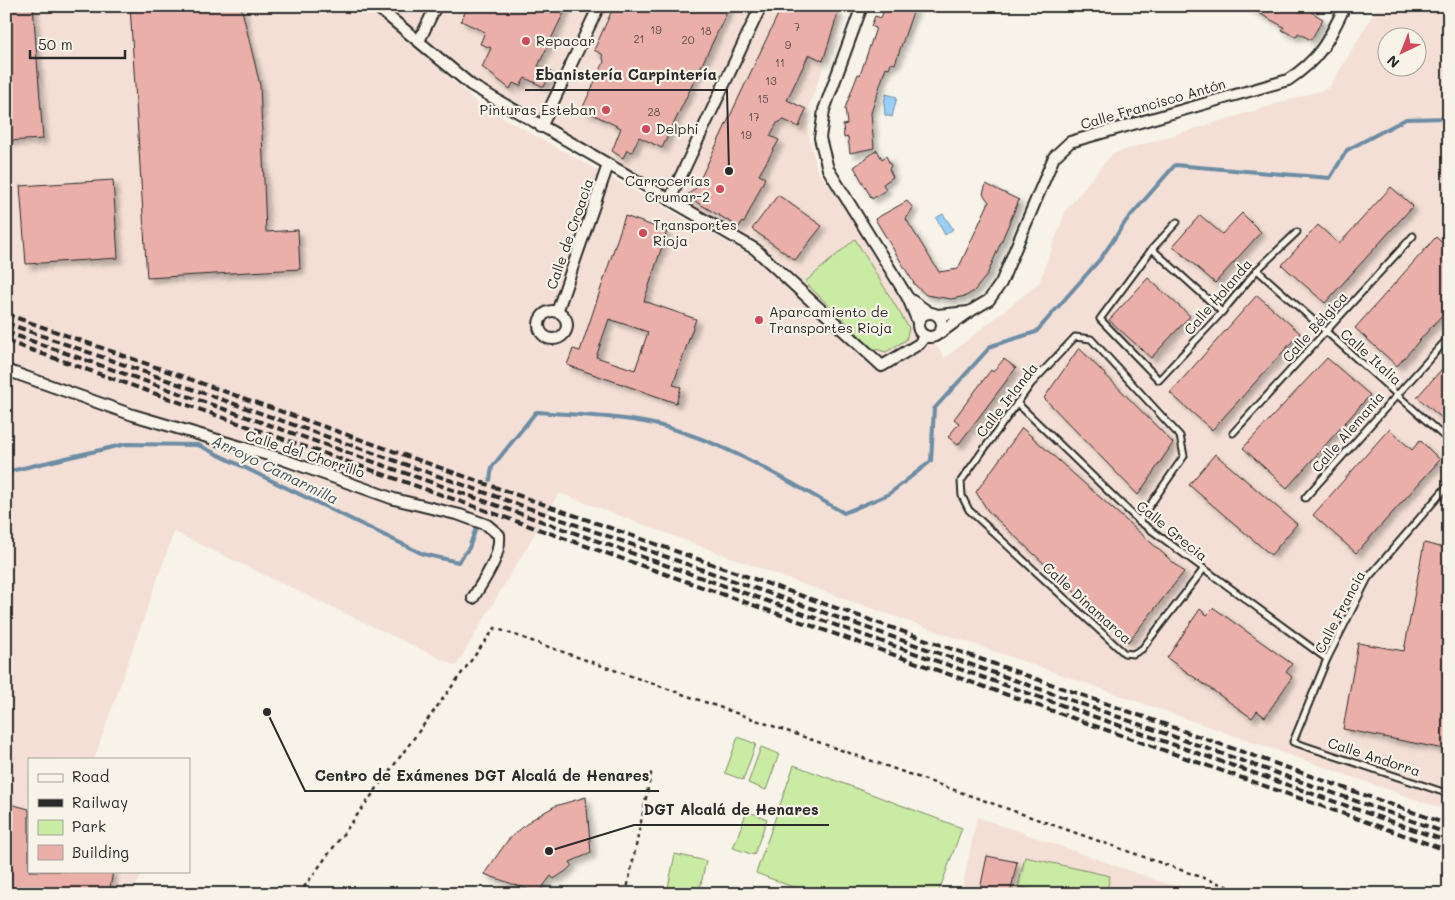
<svg xmlns="http://www.w3.org/2000/svg" width="1455" height="900" font-family="Mali,sans-serif">
  <style>
    .built { fill: #f3dfd5; fill-rule: evenodd }
    .green { fill: #caeba3; stroke: #7a8b67 }
    .water { fill: #99cef7; stroke: #6d8da5 }
    .lines { fill: none; stroke-linecap: round; stroke-linejoin: round }
    .stream { stroke: #6d8da5; stroke-width: 4 }
    .building { fill: #eaafa9; stroke: #2b2b2b; fill-rule: evenodd; filter: url(#shadow) }
    .lane-casing { stroke: #2b2b2b; stroke-width: 9 }
    .street-casing { stroke: #2b2b2b; stroke-width: 14 }
    .path { stroke: #2b2b2b; stroke-width: 2.5; stroke-dasharray: 4 4; stroke-linecap: butt }
    .lane { stroke: #f7f3e8; stroke-width: 5 }
    .street { stroke: #f7f3e8; stroke-width: 10 }
    .rail { stroke: #2b2b2b; stroke-width: 4; stroke-dasharray: 8 4; stroke-linecap: butt }
    .poi-dot { fill: #d1495b; stroke: #f7f3e8; stroke-width: 2 }
    .labels { text-anchor: middle; stroke-width: 4.5; stroke-linejoin: round; paint-order: stroke }
    .number-label { font-size: 11px; fill: #5b4c4a }
    .poi-label { font-size: 14px; fill: #2b2b2b; stroke: #f7f3e8; text-anchor: start }
    .street-label { font-size: 14px; fill: #2b2b2b; stroke: #f7f3e8 }
    .water-label { font-size: 15px; font-style: italic; fill: #46545e; stroke: #f7f3e8 }
    .leader { fill: none; stroke: #2b2b2b; stroke-width: 2 }
    .callout-dot { fill: #2b2b2b; stroke: #f7f3e8; stroke-width: 2 }
    .callout-label { font-size: 15px; text-anchor: middle; font-weight: bold; fill: #2b2b2b; stroke: #f7f3e8; stroke-width: 4.5; stroke-linejoin: round; paint-order: stroke }
  </style>
  <defs>
    <filter id="shadow"><feDropShadow dx="4.5" dy="4.5" stdDeviation="2.5" flood-color="#0004"/></filter>
  </defs>
  <rect width="100%" height="100%" fill="#f7f3e8"/>
  <filter id="ink" filterUnits="userSpaceOnUse"><feTurbulence type="fractalNoise" baseFrequency=".02" numOctaves="2"/><feDisplacementMap in="SourceGraphic" scale="10" xChannelSelector="R" yChannelSelector="G"/><feConvolveMatrix kernelMatrix="1 2 1 2 8 2 1 2 1" color-interpolation-filters="sRGB"/></filter>
  <g filter="url(#ink)">
    <g class="built">
      <path d="M6 6H371L477 103 797 281 755 249 471 85 376 6H846L809 106 808 132 817 170 840 200 889 283 945 358 1039 283 1066 210 1112 154 1329 88 1378 6H1421L1449 19V811L794 581 559 493 456 666 174 532 94 759H29V871H144L131 894H6ZM1388 38H1418V68H1388Z"/>
      <path d="M977 817 1196 894H961Z"/>
    </g>
    <g class="green">
      <path d="M855 239 909 328 906 340 886 352 872 348 805 282Z"/>
      <path d="M738 737 756 744 743 780 725 773Z"/>
      <path d="M761 747 779 754 766 790 748 783Z"/>
      <path d="M794 765 962 828 938 894H811L756 873Z"/>
      <path d="M747 811 767 819 754 855 733 848Z"/>
      <path d="M675 854 706 861 699 893 703 894 667 892Z"/>
      <path d="M1025 857 1110 876 1106 894H1047L1018 887Z"/>
    </g>
    <g class="water">
      <path d="M886 94 897 97 892 117 885 115 884 103Z"/>
      <path d="M943 214 953 229 945 235 936 218Z"/>
    </g>
    <g class="lines">
      <g class="stream">
        <path d="M6 472 126 444 198 445 423 554 458 562 469 548 476 528"/>
        <path d="M490 480 492 467 536 412C575 415 620 416 658 425 725 442 785 479 844 513L889 494 931 461 934 409 991 346 1036 332 1101 258 1126 221 1175 165 1330 178 1347 150 1406 119 1449 118"/>
      </g>
    </g>
    <g class="building">
      <path d="M6 6H33L43 139 6 141Z"/>
      <path d="M130 6H241L260 85 266 232 298 230 300 269 147 278Z"/>
      <path d="M468 6H567L538 66 551 72 544 87 525 78 520 86 513 83 510 89 482 67 491 48 480 44 485 32 461 21Z"/>
      <path d="M614 6H730L662 148 639 137 632 152 627 150 623 158 612 151 621 128 582 109 604 62 602 54 594 50Z"/>
      <path d="M782 6H831L830 9 838 13 823 61 809 54 787 100 806 109 799 127 784 120 777 123 770 136 779 140 759 175 765 178 744 223 742 222 739 227 686 196 696 188Z"/>
      <path d="M885 6H915L895 64 891 63 889 68 886 67 871 113 874 148 850 153 848 137 844 138 843 125 847 124 845 108 858 74 860 75 876 28 871 26 875 16 881 18Z"/>
      <path d="M1246 6H1313L1311 12 1323 19 1311 40 1298 33 1296 37 1282 30 1284 27Z"/>
      <path d="M877 150 882 159 886 156 891 166 889 169 893 177 883 184 886 190 872 199 854 167Z"/>
      <path d="M113 180 118 258 26 264 20 186Z"/>
      <path d="M986 184 1019 200 987 275 974 291 966 296 951 299 926 295 915 285 875 219 907 201 913 208 906 219 939 272 958 269 989 202 983 194Z"/>
      <path d="M1391 187 1413 206 1325 303 1282 265 1318 225 1339 244Z"/>
      <path d="M778 195 822 226 795 260 752 229Z"/>
      <path d="M1242 213 1261 232 1215 283 1173 246 1200 215 1222 234Z"/>
      <path d="M625 216 667 231 644 301 696 319 673 385 681 387 676 403 567 365 573 349 580 351ZM609 319 648 332 635 370 596 357Z"/>
      <path d="M1436 237 1449 249V307L1397 366 1355 328Z"/>
      <path d="M1148 278 1190 316 1151 358 1109 320Z"/>
      <path d="M1257 295 1300 333 1212 430 1170 393Z"/>
      <path d="M1079 348 1173 443 1138 495 1044 398Z"/>
      <path d="M1327 358 1370 395 1287 488 1243 448Z"/>
      <path d="M1004 359 1016 368 958 445 948 437 959 423 954 419 991 370 993 372Z"/>
      <path d="M1449 361V424L1417 397Z"/>
      <path d="M1022 428 1184 572 1128 642 988 511 976 492Z"/>
      <path d="M1389 429 1412 450 1420 440 1440 460 1356 553 1313 515Z"/>
      <path d="M1215 454 1297 524 1271 555 1189 485Z"/>
      <path d="M1424 543 1449 549V750L1343 729 1358 643 1404 651Z"/>
      <path d="M1214 608 1292 664 1286 672 1292 677 1265 717 1257 711 1252 718 1167 658 1200 609 1207 615Z"/>
      <path d="M586 797 591 853 570 862 572 865 566 871 554 879 551 876 538 893 484 874 508 840 531 820 555 806Z"/>
      <path d="M6 803 29 809V871H113L109 894H6Z"/>
      <path d="M987 856 1017 862 1010 894H979Z"/>
    </g>
    <g class="lines">
      <defs>
        <g id="lane">
          <path d="M1177 222 1152 249 1100 319 1159 380 1222 312 1257 270 1297 232"/>
          <path d="M1152 249 1222 312"/>
          <path d="M1257 270 1449 441"/>
          <path d="M1017 403 1139 521 1327 659"/>
          <path d="M1233 433 1413 236"/>
          <path d="M1449 484 1368 578 1327 659 1293 742 1449 794"/>
          <path d="M1305 498 1449 337"/>
          <path d="M1139 521 1184 456 1180 436 1091 339 1075 337 1031 384 961 481 962 496 969 510 1124 653 1133 654 1142 649 1203 570"/>
        </g>
        <g id="street">
          <path d="M376 6 471 85 755 249 882 366 919 344 925 336"/>
          <path d="M862 6 824 110 820 138 828 169 908 298"/>
          <path d="M419 41 436 6"/>
          <path d="M541 127 599 6"/>
          <path d="M670 199 761 6"/>
          <circle cx="553" cy="325" r="14"/>
          <path d="M557 312 608 165"/>
          <path d="M969 312 989 300 1001 283 1054 157 1070 142 1288 80C1321 58 1328 41 1345 6"/>
          <circle cx="930" cy="325" r="12"/>
          <path d="M937 315 969 312 940 333"/>
          <path d="M918 322 908 298 930 313"/>
          <path d="M6 370 133 415 282 459 394 499 460 515 487 525 499 535C501 557 484 579 473 598"/>
        </g>
      </defs>
      <use href="#lane" class="lane-casing"/>
      <use href="#street" class="street-casing"/>
      <g class="path">
        <path d="M299 894 495 628 1249 894"/>
        <path d="M626 894 652 769"/>
      </g>
      <use href="#lane" class="lane"/>
      <use href="#street" class="street"/>
      <g class="rail">
        <path d="M6 314 1449 825"/>
        <path d="M6 323 1449 834"/>
        <path d="M6 332 1449 842"/>
        <path d="M6 341 1449 851"/>
      </g>
    </g>
  </g>
  <g class="poi-dot">
    <circle cx="526" cy="41" r="5"/>
    <circle cx="606" cy="110" r="5"/>
    <circle cx="646" cy="129" r="5"/>
    <circle cx="720" cy="189" r="5"/>
    <circle cx="643" cy="233" r="5"/>
    <circle cx="759" cy="320" r="5"/>
  </g>
  <g class="labels">
    <g class="number-label">
      <text x="797" y="31">7</text>
      <text x="656" y="34">19</text>
      <text x="706" y="35">18</text>
      <text x="639" y="43">21</text>
      <text x="688" y="44">20</text>
      <text x="788" y="49">9</text>
      <text x="780" y="67">11</text>
      <text x="771" y="85">13</text>
      <text x="763" y="103">15</text>
      <text x="654" y="116">28</text>
      <text x="754" y="121">17</text>
      <text x="746" y="139">19</text>
    </g>
    <g class="poi-label">
      <text x="536" y="46">Repacar</text>
      <text x="596" y="115" text-anchor="end">Pinturas Esteban</text>
      <text x="656" y="134">Delphi</text>
      <text x="710" y="186" text-anchor="end">Carrocerías<tspan x="710" dy="16">Crumar-2</tspan></text>
      <text x="653" y="230">Transportes<tspan x="653" dy="16">Rioja</tspan></text>
      <text x="769" y="317">Aparcamiento de<tspan x="769" dy="16">Transportes Rioja</tspan></text>
    </g>
    <g class="street-label">
      <text transform="translate(1153 104) rotate(-16)" y="5">Calle Francisco Antón</text>
      <text transform="translate(570 234) rotate(-71)" y="5">Calle de Croacia</text>
      <text transform="translate(1218 297) rotate(-49)" y="5">Calle Holanda</text>
      <text transform="translate(1315 327) rotate(-48)" y="5">Calle Bélgica</text>
      <text transform="translate(1371 357) rotate(42)" y="5">Calle Italia</text>
      <text transform="translate(1007 400) rotate(-52)" y="5">Calle Irlanda</text>
      <text transform="translate(1348 432) rotate(-49)" y="5">Calle Alemania</text>
      <text transform="translate(305 454) rotate(18)" y="5">Calle del Chorrillo</text>
      <text transform="translate(1172 531) rotate(39)" y="5">Calle Grecia</text>
      <text transform="translate(1087 603) rotate(42)" y="5">Calle Dinamarca</text>
      <text transform="translate(1340 612) rotate(-62)" y="5">Calle Francia</text>
      <text transform="translate(1374 757) rotate(18)" y="5">Calle Andorra</text>
    </g>
    <g class="water-label">
      <text transform="translate(275 470) rotate(26)" y="5">Arroyo Camarmilla</text>
    </g>
  </g>
  <path class="leader" d="M729 171L727 90H525M267 712L305 791H659M549 851L634 825H829"/>
  <g class="callout-dot">
    <circle cx="729" cy="171" r="5"/>
    <circle cx="267" cy="712" r="5"/>
    <circle cx="549" cy="851" r="5"/>
  </g>
  <g class="callout-label">
    <text x="626" y="80">Ebanistería Carpintería</text>
    <text x="482" y="781">Centro de Exámenes DGT Alcalá de Henares</text>
    <text x="731" y="815">DGT Alcalá de Henares</text>
  </g>
  <rect width="1455" height="900" fill="none" stroke="#f7f3e8" stroke-width="25"/>
  <rect x="12" y="12" width="1430" height="875" fill="none" stroke="#2b2b2b" stroke-width="2" filter="url(#ink)"/>
  <rect x="28" y="758" width="162" height="115" fill="#f7f3e8" stroke="#a5a39c"/>
  <rect x="38" y="774" width="25" height="8" fill="#f7f3e8" stroke="#a5a39c"/>
  <text x="72" y="782" font-size="15" fill="#2b2b2b">Road</text>
  <rect x="38" y="799" width="25" height="8" fill="#2b2b2b" stroke="#a5a39c"/>
  <text x="72" y="808" font-size="15" fill="#2b2b2b">Railway</text>
  <rect x="38" y="820" width="25" height="15" fill="#caeba3" stroke="#a5a39c"/>
  <text x="72" y="832" font-size="15" fill="#2b2b2b">Park</text>
  <rect x="38" y="845" width="25" height="15" fill="#eaafa9" stroke="#a5a39c"/>
  <text x="72" y="858" font-size="15" fill="#2b2b2b">Building</text>
  <g transform="translate(1402 52) rotate(223)"><circle r="24" fill="#f7f3e8" stroke="#a5a39c"/>
  <path d="M0-4L9 19L0 12L-9 19Z" fill="#d1495b"/>
  <text y="-8" font-size="14" font-weight="bold" text-anchor="middle" fill="#2b2b2b">N</text>
  </g>
  <path d="M30 50v8h95v-8" fill="none" stroke="#2b2b2b" stroke-width="2.5"/>
  <text x="38" y="50" font-size="15" fill="#2b2b2b" stroke="#f7f3e8" stroke-width="4" paint-order="stroke">50 m</text>
</svg>
